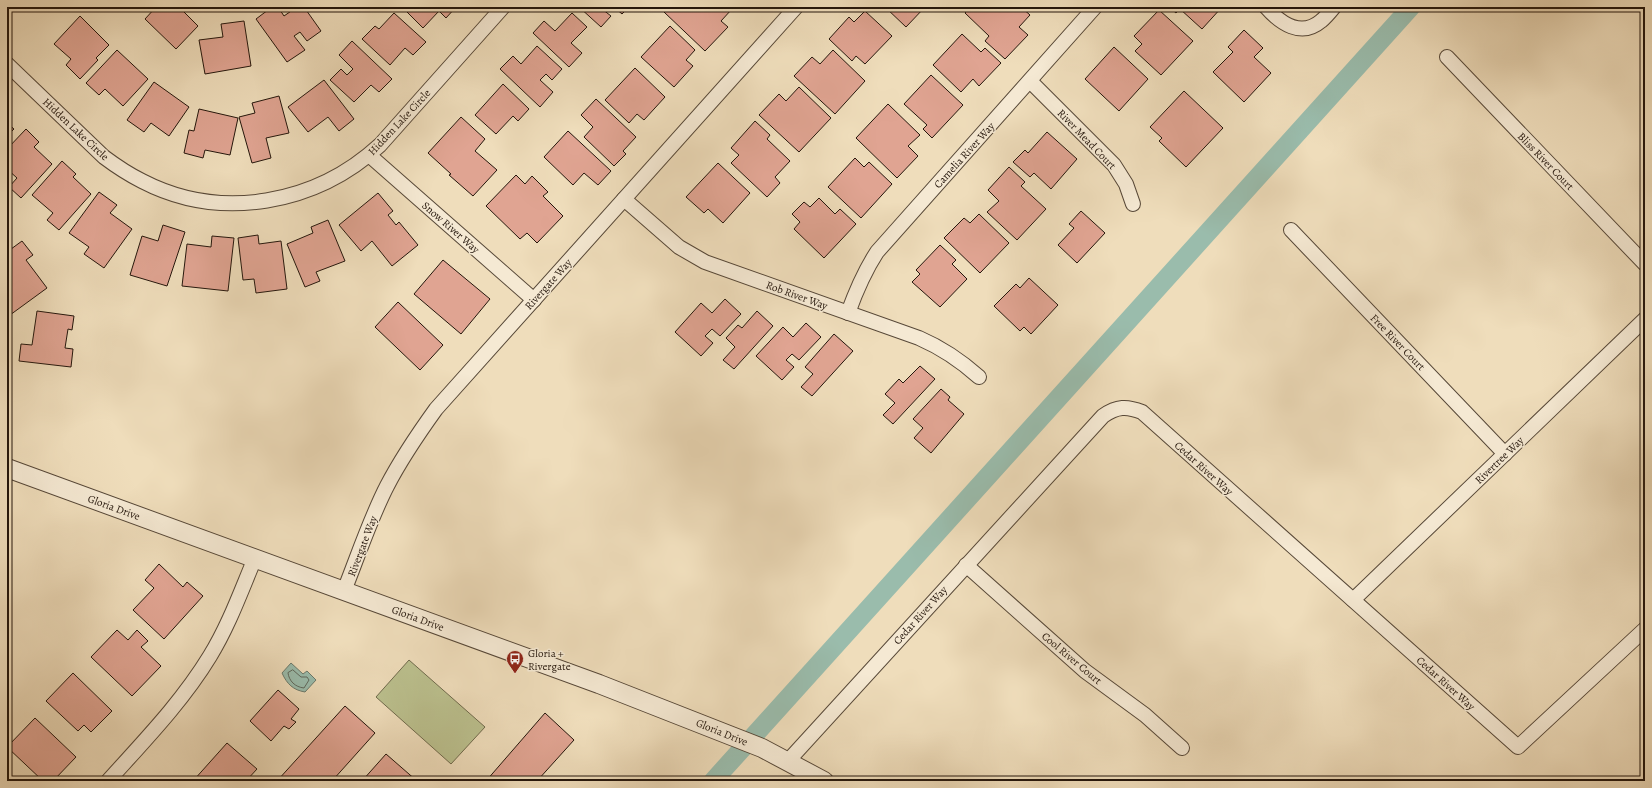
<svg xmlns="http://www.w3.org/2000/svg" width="1652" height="788" font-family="Alegreya,serif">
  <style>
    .green { fill: #bbc08e; stroke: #706b4d }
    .water { fill: #9abcac; stroke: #6b7a6c }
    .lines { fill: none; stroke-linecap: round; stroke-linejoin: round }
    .shore { stroke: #5f695c; stroke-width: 1 }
    .canal { stroke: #9abcac; stroke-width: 19 }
    .building { fill: #e0a492; stroke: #24160c }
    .minor-casing { stroke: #574838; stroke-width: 16 }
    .tertiary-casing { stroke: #574838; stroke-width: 20 }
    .minor { stroke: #f5e9d3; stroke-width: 14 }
    .tertiary { stroke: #f5e9d3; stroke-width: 18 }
    .labels { text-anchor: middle; stroke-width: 3; stroke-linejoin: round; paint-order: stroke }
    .street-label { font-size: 11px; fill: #24160c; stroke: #f5e9d3 }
    .poi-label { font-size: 11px; fill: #24160c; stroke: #f5e9d3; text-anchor: start }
  </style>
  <rect width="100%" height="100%" fill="#efddbb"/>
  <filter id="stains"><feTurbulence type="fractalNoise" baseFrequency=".005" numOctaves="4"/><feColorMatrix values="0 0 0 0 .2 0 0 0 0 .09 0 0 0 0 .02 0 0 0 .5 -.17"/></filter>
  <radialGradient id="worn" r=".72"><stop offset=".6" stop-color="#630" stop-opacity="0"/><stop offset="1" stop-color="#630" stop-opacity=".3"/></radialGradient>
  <path class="green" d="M409 660 485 727 451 764 376 697Z"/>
  <path class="water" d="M291 663 303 674 307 671 316 680 305 692C293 690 287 684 282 673Z"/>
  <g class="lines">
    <path class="shore" d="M293 670 301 677H307L309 680 304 688C295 687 289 681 288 673Z"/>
    <path class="canal" d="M713 781 1411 7"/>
  </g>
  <g class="building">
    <path d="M135 7H145L140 12Z"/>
    <path d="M156 7H183L181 9 198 26 176 49 145 19Z"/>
    <path d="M272 7H278L284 16 297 7H304L321 31 307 41 300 32 294 36 305 50 287 62 256 19Z"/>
    <path d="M410 7H456L446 18 439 11 423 28 406 11Z"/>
    <path d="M579 7H604L602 9 611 16 601 27Z"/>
    <path d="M614 7H629L622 14Z"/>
    <path d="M669 7H729L732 9 721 21 728 27 705 51 664 12Z"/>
    <path d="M885 7H925L906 27Z"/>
    <path d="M970 7H1021L1030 15 1019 27 1028 35 1005 59 985 41 989 36 965 13Z"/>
    <path d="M1169 7H1222L1202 29 1180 9 1176 13Z"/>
    <path d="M1159 10 1193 41 1161 75 1135 51 1142 44 1134 36Z"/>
    <path d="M865 11 892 36 865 64 856 56 852 61 829 39 849 17 854 22Z"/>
    <path d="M394 13 426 42 413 55 405 48 390 65 362 39 375 26 379 29Z"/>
    <path d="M572 13 587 27 571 43 582 53 569 67 533 33 544 21 555 31Z"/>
    <path d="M80 16 109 45 96 58 98 60 80 79 66 65 71 59 54 44Z"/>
    <path d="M244 21 251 66 205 74 199 40 223 37 221 24Z"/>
    <path d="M670 26 695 50 686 60 693 66 674 87 641 57Z"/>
    <path d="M1244 30 1263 48 1254 57 1271 73 1244 102 1213 72 1233 52 1228 47Z"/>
    <path d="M962 34 981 52 985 48 1001 63 979 86 973 79 961 92 933 65Z"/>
    <path d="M352 41 392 79 379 92 371 85 354 102 330 80 341 69 347 75 353 69 339 55Z"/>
    <path d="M537 46 562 69 552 80 546 74 540 80 553 92 540 107 500 69 513 56 521 64Z"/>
    <path d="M1114 47 1148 79 1119 111 1085 79Z"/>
    <path d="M117 50 148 79 123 106 105 89 99 95 86 83Z"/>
    <path d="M833 50 865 81 835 114 794 76 812 57 820 64Z"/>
    <path d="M635 68 665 97 644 120 637 114 629 123 605 100Z"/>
    <path d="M931 75 963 105 932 138 923 129 927 125 904 104Z"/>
    <path d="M324 80 354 119 339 131 328 117 308 132 288 107Z"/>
    <path d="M154 82 189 107 169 136 151 123 144 132 127 120Z"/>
    <path d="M503 84 529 109 518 121 513 116 496 134 475 115Z"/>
    <path d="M799 87 831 118 799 152 759 115 779 94 786 101Z"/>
    <path d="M1184 91 1223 128 1186 167 1159 141 1162 138 1150 127Z"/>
    <path d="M279 96 289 133 266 138 271 158 252 163 239 117 255 113 252 103Z"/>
    <path d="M596 99 636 137 623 151 626 154 614 166 584 137 593 127 581 115Z"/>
    <path d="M888 104 920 135 908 146 918 156 897 178 856 138Z"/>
    <path d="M199 109 238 118 230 155 205 150 203 158 184 153 189 130 194 131Z"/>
    <path d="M461 117 485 139 475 151 497 170 473 196 449 175 451 174 428 153Z"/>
    <path d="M755 121 770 135 767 139 790 161 775 177 780 183 767 197 731 163 739 155 731 148Z"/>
    <path d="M7 123 14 129 7 136Z"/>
    <path d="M26 129 39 142 34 147 52 164 21 198 9 187 17 178 7 169V149Z"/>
    <path d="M568 131 611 171 598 185 584 173 573 185 544 157Z"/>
    <path d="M1047 132 1077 159 1051 189 1034 173 1030 177 1013 162 1025 150 1028 153Z"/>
    <path d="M855 158 864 167 869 162 892 184 861 218 828 187Z"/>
    <path d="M62 161 76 174 73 177 91 194 59 230 47 220 53 213 32 195Z"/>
    <path d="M718 163 750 193 723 223 708 209 704 213 686 197Z"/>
    <path d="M1009 167 1025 182 1021 186 1046 209 1017 240 987 212 999 201 988 190Z"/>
    <path d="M516 175 525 184 532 176 548 192 543 196 563 216 537 243 527 233 520 239 486 206Z"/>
    <path d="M99 192 117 205 110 213 132 229 104 268 84 254 89 247 69 233Z"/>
    <path d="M378 193 393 211 388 215 396 225 399 222 418 245 392 266 372 241 361 251 339 225Z"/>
    <path d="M819 198 835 214 840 209 856 224 824 258 794 229 800 222 792 214 804 202 810 207Z"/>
    <path d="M1081 211 1105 233 1077 263 1058 245 1074 228 1069 224Z"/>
    <path d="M979 214 1009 243 980 273 944 238 964 218 970 223Z"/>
    <path d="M328 220 345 261 316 272 320 281 305 287 287 244 313 233 311 227Z"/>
    <path d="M163 225 185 232 167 286 130 275 142 236 158 241Z"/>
    <path d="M258 235 259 244 281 241 287 289 256 293 254 279 243 280 238 238Z"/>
    <path d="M212 236 234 238 228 291 182 286 187 244 211 247Z"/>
    <path d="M22 241 33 255 26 260 47 288 10 315 7 311V293L9 291 7 288V252Z"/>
    <path d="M940 245 956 260 952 264 967 279 940 307 912 282 920 274 916 270Z"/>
    <path d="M443 260 490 299 461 334 414 294Z"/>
    <path d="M1029 278 1058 305 1031 334 1024 327 1020 331 994 306 1016 284 1020 288Z"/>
    <path d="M725 299 741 314 720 336 712 329 705 336 713 343 701 356 675 332 701 303 712 313Z"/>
    <path d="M398 302 443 345 420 370 375 327Z"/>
    <path d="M37 311 74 316 72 330 68 329 65 348 73 349 71 367 19 361 21 344 32 345Z"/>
    <path d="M757 311 773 326 734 369 723 360 735 347 726 338 738 325 742 328Z"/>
    <path d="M806 323 821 337 799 360 792 354 786 360 794 367 782 380 756 356 783 327 793 337Z"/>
    <path d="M834 334 853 351 812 396 801 387 813 374 805 367Z"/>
    <path d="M920 366 935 379 893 424 883 415 895 403 885 394 899 379 903 383Z"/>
    <path d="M941 389 950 397 948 400 964 414 931 453 914 438 923 428 913 419Z"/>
    <path d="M159 564 183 587 187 582 203 596 164 639 133 610 154 588 145 580Z"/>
    <path d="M117 630 128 640 137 630 148 641 141 647 161 666 132 696 91 657Z"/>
    <path d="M73 673 112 711 91 732 84 725 78 731 46 701Z"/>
    <path d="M278 690 299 709 291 719 296 722 289 729 284 726 271 741 250 721Z"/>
    <path d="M345 706 375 733 332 781H277Z"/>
    <path d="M545 713 574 740 537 781H486Z"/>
    <path d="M35 718 76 757 53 781H43L7 747Z"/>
    <path d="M227 743 257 769 246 781H193Z"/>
    <path d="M386 754 417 781H362Z"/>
  </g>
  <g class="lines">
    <defs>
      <g id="minor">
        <path d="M1266 7C1280 23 1301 38 1321 21 1326 17 1330 12 1334 7"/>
        <path d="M1447 57 1645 264"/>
        <path d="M7 64 104 157C116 166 128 174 142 181 221 222 316 204 380 145L503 7"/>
        <path d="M1030 81 1114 165 1126 184 1133 204"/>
        <path d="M369 155 534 300"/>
        <path d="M624 199 679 247 705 262 919 338C942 348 960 360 979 377"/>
        <path d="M1291 230 1505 454"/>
        <path d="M848 313C856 291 864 272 877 252L1095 7"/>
        <path d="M966 565 1085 671 1145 715 1182 748"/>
        <path d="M344 591C358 556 370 519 387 486 401 459 418 434 436 409L796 7"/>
        <path d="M1353 600 1645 319"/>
        <path d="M788 761 1103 416C1117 406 1127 406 1142 412L1518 747 1645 629"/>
        <path d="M108 781C144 741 182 702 210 656 229 625 241 591 255 558"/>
      </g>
      <path id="tertiary" d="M7 468 599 684 762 748 824 781"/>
    </defs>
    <use href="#minor" class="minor-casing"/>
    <use href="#tertiary" class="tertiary-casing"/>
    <use href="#minor" class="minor"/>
    <use href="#tertiary" class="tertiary"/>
  </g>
  <defs>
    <symbol id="bus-pin" viewBox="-11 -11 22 30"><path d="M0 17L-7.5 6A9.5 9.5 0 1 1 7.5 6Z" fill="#8f2418" stroke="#f5e9d3"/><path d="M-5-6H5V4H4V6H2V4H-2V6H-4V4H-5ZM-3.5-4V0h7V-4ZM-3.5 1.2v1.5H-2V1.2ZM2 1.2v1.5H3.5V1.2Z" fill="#fff"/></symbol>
  </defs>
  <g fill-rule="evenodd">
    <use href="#bus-pin" x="505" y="649" width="20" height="27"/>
  </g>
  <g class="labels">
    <g class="street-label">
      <text transform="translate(399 122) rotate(-47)" y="4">Hidden Lake Circle</text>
      <text transform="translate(76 129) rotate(43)" y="4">Hidden Lake Circle</text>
      <text transform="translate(1087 139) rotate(46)" y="4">River Mead Court</text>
      <text transform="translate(964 155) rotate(-48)" y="4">Camelia River Way</text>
      <text transform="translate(1546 161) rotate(46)" y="4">Bliss River Court</text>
      <text transform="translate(451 227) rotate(41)" y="4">Snow River Way</text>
      <text transform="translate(548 284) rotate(-48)" y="4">Rivergate Way</text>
      <text transform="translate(797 295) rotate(20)" y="4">Rob River Way</text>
      <text transform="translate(1398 342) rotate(46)" y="4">Free River Court</text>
      <text transform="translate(1499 460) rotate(-44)" y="4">Rivertree Way</text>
      <text transform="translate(1204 468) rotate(42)" y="4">Cedar River Way</text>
      <text transform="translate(114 507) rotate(20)" y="4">Gloria Drive</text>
      <text transform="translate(362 546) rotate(-69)" y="4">Rivergate Way</text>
      <text transform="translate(920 615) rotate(-48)" y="4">Cedar River Way</text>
      <text transform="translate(418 618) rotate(20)" y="4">Gloria Drive</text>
      <text transform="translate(1072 658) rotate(40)" y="4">Cool River Court</text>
      <text transform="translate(1446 683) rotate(42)" y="4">Cedar River Way</text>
      <text transform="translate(722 732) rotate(22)" y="4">Gloria Drive</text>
    </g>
    <g class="poi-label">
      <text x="528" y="657">Gloria +<tspan x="528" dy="13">Rivergate</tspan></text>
    </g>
  </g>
  <rect width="1652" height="788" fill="none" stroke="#efddbb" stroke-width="24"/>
  <rect x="8" y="8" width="1636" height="772" fill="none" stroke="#24160c" stroke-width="2"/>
  <rect x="12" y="12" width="1628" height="764" fill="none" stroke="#24160c"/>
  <rect width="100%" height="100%" filter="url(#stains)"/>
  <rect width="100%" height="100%" fill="url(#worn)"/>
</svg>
